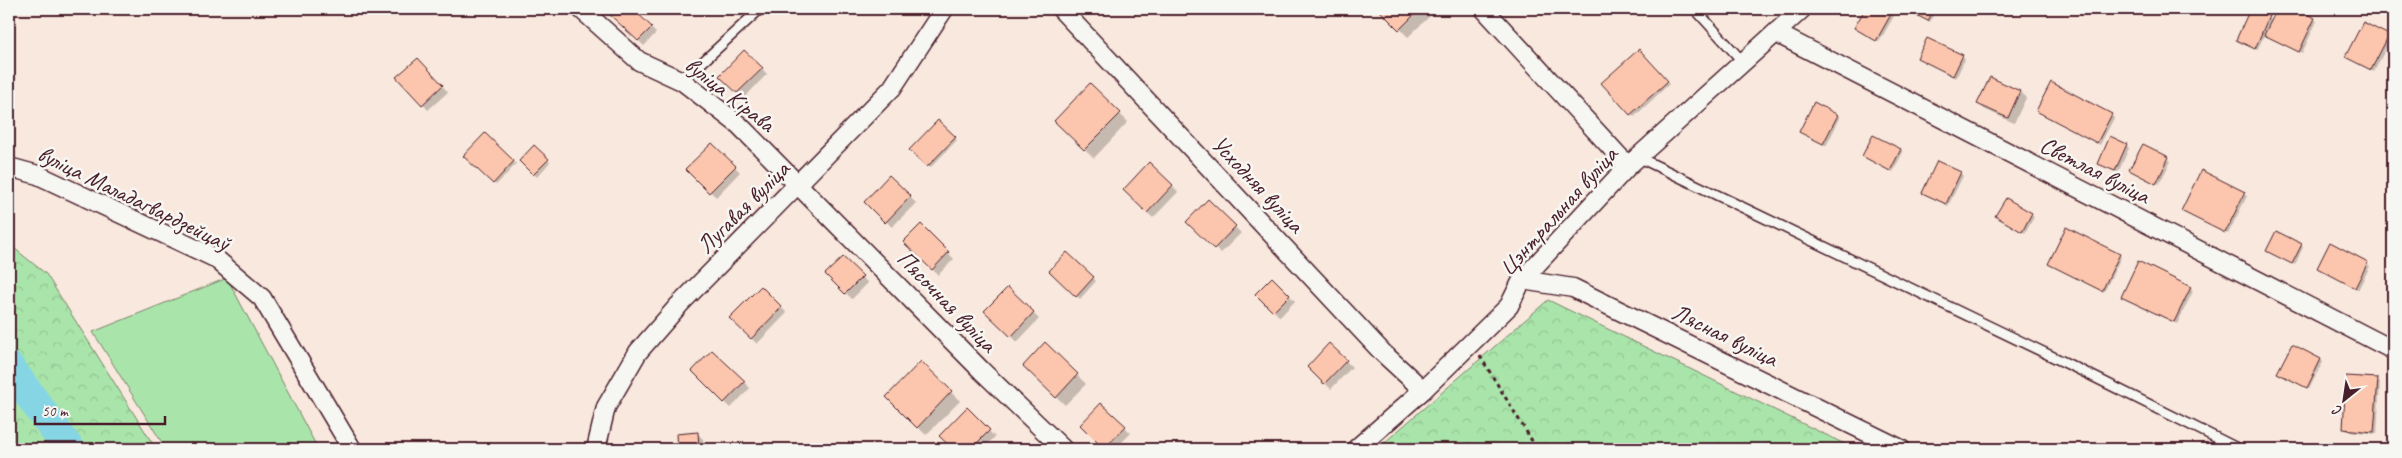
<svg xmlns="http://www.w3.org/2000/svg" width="2402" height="458" font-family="Caveat,sans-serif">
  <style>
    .green { fill: #a9e5aa; stroke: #7a826a }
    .forest { fill: url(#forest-crowns); stroke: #7a826a }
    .shadow { fill: #0003 }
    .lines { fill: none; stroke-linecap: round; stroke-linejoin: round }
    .river { stroke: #86d5e4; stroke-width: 31 }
    .building { fill: #fbc6ad; stroke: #4a1f2b }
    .lane-casing { stroke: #4a1f2b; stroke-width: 12 }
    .street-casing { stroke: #4a1f2b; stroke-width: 21 }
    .path { stroke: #4a1f2b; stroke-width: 3; stroke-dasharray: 4 4; stroke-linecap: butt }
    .lane { stroke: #f6f6f2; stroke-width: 9 }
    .street { stroke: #f6f6f2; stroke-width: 18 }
    .labels { text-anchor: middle; stroke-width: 5; stroke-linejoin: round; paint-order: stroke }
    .street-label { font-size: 24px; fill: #4a1f2b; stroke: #f6f6f2 }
  </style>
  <defs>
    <pattern id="forest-crowns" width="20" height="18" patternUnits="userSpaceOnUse" patternTransform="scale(1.25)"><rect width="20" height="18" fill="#a9e5aa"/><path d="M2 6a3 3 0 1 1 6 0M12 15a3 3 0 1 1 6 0" fill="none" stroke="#93c492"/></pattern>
  </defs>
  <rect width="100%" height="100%" fill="#f8e8dd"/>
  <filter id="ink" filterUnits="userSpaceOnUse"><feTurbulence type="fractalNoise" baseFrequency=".02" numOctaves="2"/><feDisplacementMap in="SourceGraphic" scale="10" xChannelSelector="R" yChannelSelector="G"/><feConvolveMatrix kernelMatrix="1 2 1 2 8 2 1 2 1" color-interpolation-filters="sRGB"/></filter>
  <g filter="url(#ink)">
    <path class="green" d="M227 278 318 449H166L93 332Z"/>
    <g class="forest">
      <path d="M9 244 46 274 156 449H9Z"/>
      <path d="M1548 300 1855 449H1377Z"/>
    </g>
    <g class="shadow">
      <path d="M614 9H631L656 33 644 46 610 13Z"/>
      <path d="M1380 9H1422L1430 16 1408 37Z"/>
      <path d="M1536 9H1544L1540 13Z"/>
      <path d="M1866 9H1898L1879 42 1855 28Z"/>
      <path d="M1913 9H1937L1930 22 1914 14 1912 11Z"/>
      <path d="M2278 9H2294L2317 21 2302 53 2265 34 2257 50 2238 40 2268 18 2272 21Z"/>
      <path d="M2388 36 2391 38 2374 72 2347 57Z"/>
      <path d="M1927 39 1965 59 1956 78 1918 58Z"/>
      <path d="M744 51 767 74 744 98 721 76Z"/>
      <path d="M1639 51 1669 84 1634 117 1603 83Z"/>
      <path d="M423 65 448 92 428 110 423 104Z"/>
      <path d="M1991 78 2020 92 2026 98 2014 123 1984 109 1979 104Z"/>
      <path d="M1090 85 1128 122 1094 158 1055 121Z"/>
      <path d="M2038 111 2111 115 2114 118 2100 145Z"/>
      <path d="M1838 116 1840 118 1826 146 1800 131Z"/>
      <path d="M938 122 957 140 930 168 911 150Z"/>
      <path d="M485 135 516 164 496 185 465 156Z"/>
      <path d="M712 144 740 172 716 197 687 169Z"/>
      <path d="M2126 145 2129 148 2118 173 2100 163Z"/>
      <path d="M2143 145 2171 161 2159 184 2132 170Z"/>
      <path d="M534 147 550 162 537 177 521 161Z"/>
      <path d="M1901 150 1903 152 1893 172 1864 156Z"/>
      <path d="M1149 164 1178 192 1153 218 1124 190Z"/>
      <path d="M2201 172 2247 196 2228 234 2182 210Z"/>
      <path d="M1960 173 1963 176 1948 206 1924 192Z"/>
      <path d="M889 177 916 203 892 227 866 202Z"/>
      <path d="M2006 200 2034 217 2025 233 1997 216Z"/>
      <path d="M1208 201 1241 233 1221 253 1188 222Z"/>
      <path d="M921 226 954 259 938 275 905 242Z"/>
      <path d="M2331 244 2370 266 2358 290 2318 267Z"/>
      <path d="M2301 245 2303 247 2295 265 2268 251Z"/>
      <path d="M1067 254 1096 281 1080 299 1050 271Z"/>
      <path d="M2119 255 2121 257 2104 292 2050 264Z"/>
      <path d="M843 259 868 283 852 299 827 274Z"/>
      <path d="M1272 278 1295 301 1280 317 1257 294Z"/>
      <path d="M761 288 787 313 757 344 731 318Z"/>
      <path d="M2190 288 2193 291 2177 324 2126 299Z"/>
      <path d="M1008 289 1039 319 1017 342 986 311Z"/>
      <path d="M1045 344 1086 384 1065 405 1024 366Z"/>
      <path d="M1329 345 1352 367 1331 389 1308 367Z"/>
      <path d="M712 351 750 388 731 408 693 371Z"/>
      <path d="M2321 360 2323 362 2309 389 2278 373Z"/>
      <path d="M921 363 960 401 926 435 887 397Z"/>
      <path d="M2377 380 2380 382 2377 434 2347 431 2344 429Z"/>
      <path d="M1101 405 1131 433 1115 449H1106L1081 425Z"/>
      <path d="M967 409 995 437 982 449H955L941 436Z"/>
      <path d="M697 433 703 439 704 449H678L677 435Z"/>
    </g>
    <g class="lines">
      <path class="river" d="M9 367 69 449"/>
    </g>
    <g class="building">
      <path d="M612 9H633L652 27 638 41 608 13Z"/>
      <path d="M1378 9H1420L1399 30Z"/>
      <path d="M1865 9H1894L1876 41 1854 28Z"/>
      <path d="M1911 9H1934L1928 21 1910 12Z"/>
      <path d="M2250 9 2269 16 2255 49 2236 40Z"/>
      <path d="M2277 9H2297L2315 18 2299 52 2264 35Z"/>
      <path d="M2363 22 2389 35 2371 70 2345 57Z"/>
      <path d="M1927 38 1963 55 1953 76 1917 58Z"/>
      <path d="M1639 49 1668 81 1630 115 1601 83Z"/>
      <path d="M744 50 763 68 737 93 719 76Z"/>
      <path d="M418 58 443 85 422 105 396 77Z"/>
      <path d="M1990 77 2020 91 2008 118 1977 104Z"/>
      <path d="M2051 82 2112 114 2097 143 2036 111Z"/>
      <path d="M1090 83 1121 113 1084 150 1054 121Z"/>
      <path d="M1814 102 1838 115 1823 144 1799 132Z"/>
      <path d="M938 120 956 137 927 167 909 150Z"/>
      <path d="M485 133 514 161 493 184 463 156Z"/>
      <path d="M1873 135 1901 149 1890 171 1862 156Z"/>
      <path d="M2110 136 2127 144 2115 171 2098 164Z"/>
      <path d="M712 143 736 166 709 193 685 169Z"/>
      <path d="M2143 144 2169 157 2156 184 2129 170Z"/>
      <path d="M534 145 549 159 533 175 519 161Z"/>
      <path d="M1937 161 1961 172 1946 204 1922 193Z"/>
      <path d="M1149 162 1173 185 1147 213 1123 190Z"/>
      <path d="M2201 170 2245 192 2225 233 2181 211Z"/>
      <path d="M889 175 911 196 885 223 864 202Z"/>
      <path d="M2006 198 2032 213 2022 232 1995 216Z"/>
      <path d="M1208 199 1236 226 1214 249 1186 222Z"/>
      <path d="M921 224 949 252 932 270 903 242Z"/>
      <path d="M2066 227 2120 254 2102 291 2048 264Z"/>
      <path d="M2276 231 2302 244 2292 264 2266 251Z"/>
      <path d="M2330 242 2368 262 2355 288 2317 268Z"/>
      <path d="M1067 252 1094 277 1076 297 1049 271Z"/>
      <path d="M843 257 863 276 845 294 825 274Z"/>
      <path d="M2138 261 2191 287 2174 322 2121 297Z"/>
      <path d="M1272 277 1290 295 1273 312 1255 294Z"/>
      <path d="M761 286 782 307 751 339 729 318Z"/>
      <path d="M1008 287 1034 312 1011 337 984 311Z"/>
      <path d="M1045 342 1078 374 1056 398 1023 366Z"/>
      <path d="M1329 343 1347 360 1324 384 1307 367Z"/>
      <path d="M2292 344 2321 359 2307 388 2277 373Z"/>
      <path d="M712 350 745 381 724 403 692 371Z"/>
      <path d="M921 361 952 391 917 428 886 397Z"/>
      <path d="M2346 376 2378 378 2374 432 2343 429Z"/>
      <path d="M1101 403 1126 426 1104 449 1080 425Z"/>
      <path d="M967 407 990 430 971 449H953L939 436Z"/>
      <path d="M698 432 699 449H677L676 434Z"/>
    </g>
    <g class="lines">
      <defs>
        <g id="lane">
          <path d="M1695 9 1743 62"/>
          <path d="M682 81 760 9"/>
          <path d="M1638 157 2070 365 2239 449"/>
        </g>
        <g id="street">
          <path d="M581 9 639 61 682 81 739 125 982 371 1063 449"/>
          <path d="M1061 9 1383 353 1423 390"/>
          <path d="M1484 9 1628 166"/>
          <path d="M1776 33 2393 350"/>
          <path d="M9 167 38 175 215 258 262 298 352 449"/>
          <path d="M1522 280 1573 288 1901 449"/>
          <path d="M596 449 606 407 638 352 679 305 892 88 944 9"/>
          <path d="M1356 449 1423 390 1509 306 1522 280 1628 166 1802 9"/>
        </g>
      </defs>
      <use href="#lane" class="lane-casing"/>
      <use href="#street" class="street-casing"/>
      <path class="path" d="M1480 356 1537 449"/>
      <use href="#lane" class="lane"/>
      <use href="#street" class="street"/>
    </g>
  </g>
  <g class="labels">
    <g class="street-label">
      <text transform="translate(730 94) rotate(38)" y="8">вуліца Кірава</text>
      <text transform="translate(2095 170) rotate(27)" y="8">Светлая вуліца</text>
      <text transform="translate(1258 184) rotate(47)" y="8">Усходняя вуліца</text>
      <text transform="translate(134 198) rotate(26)" y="8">вуліца Маладагвардзейцаў</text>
      <text transform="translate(743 207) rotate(-45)" y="8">Лугавая вуліца</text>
      <text transform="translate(1558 211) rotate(-48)" y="8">Цэнтральная вуліца</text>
      <text transform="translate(947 301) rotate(46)" y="8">Пясочная вуліца</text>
      <text transform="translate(1725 335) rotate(26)" y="8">Лясная вуліца</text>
    </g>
  </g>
  <rect width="2402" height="458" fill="none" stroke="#f6f6f2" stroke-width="30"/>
  <rect x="15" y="15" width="2372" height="428" fill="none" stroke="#4a1f2b" stroke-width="2" filter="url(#ink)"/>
  <g transform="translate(2344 400) rotate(210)" stroke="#f6f6f2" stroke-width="4" paint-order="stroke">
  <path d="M0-4L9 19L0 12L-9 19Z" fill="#4a1f2b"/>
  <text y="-8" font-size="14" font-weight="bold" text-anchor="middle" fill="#4a1f2b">С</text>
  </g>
  <path d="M35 416v8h130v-8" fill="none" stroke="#4a1f2b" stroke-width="2.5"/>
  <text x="42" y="416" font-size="15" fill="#4a1f2b" stroke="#f6f6f2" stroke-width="4" paint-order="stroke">50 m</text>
</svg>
